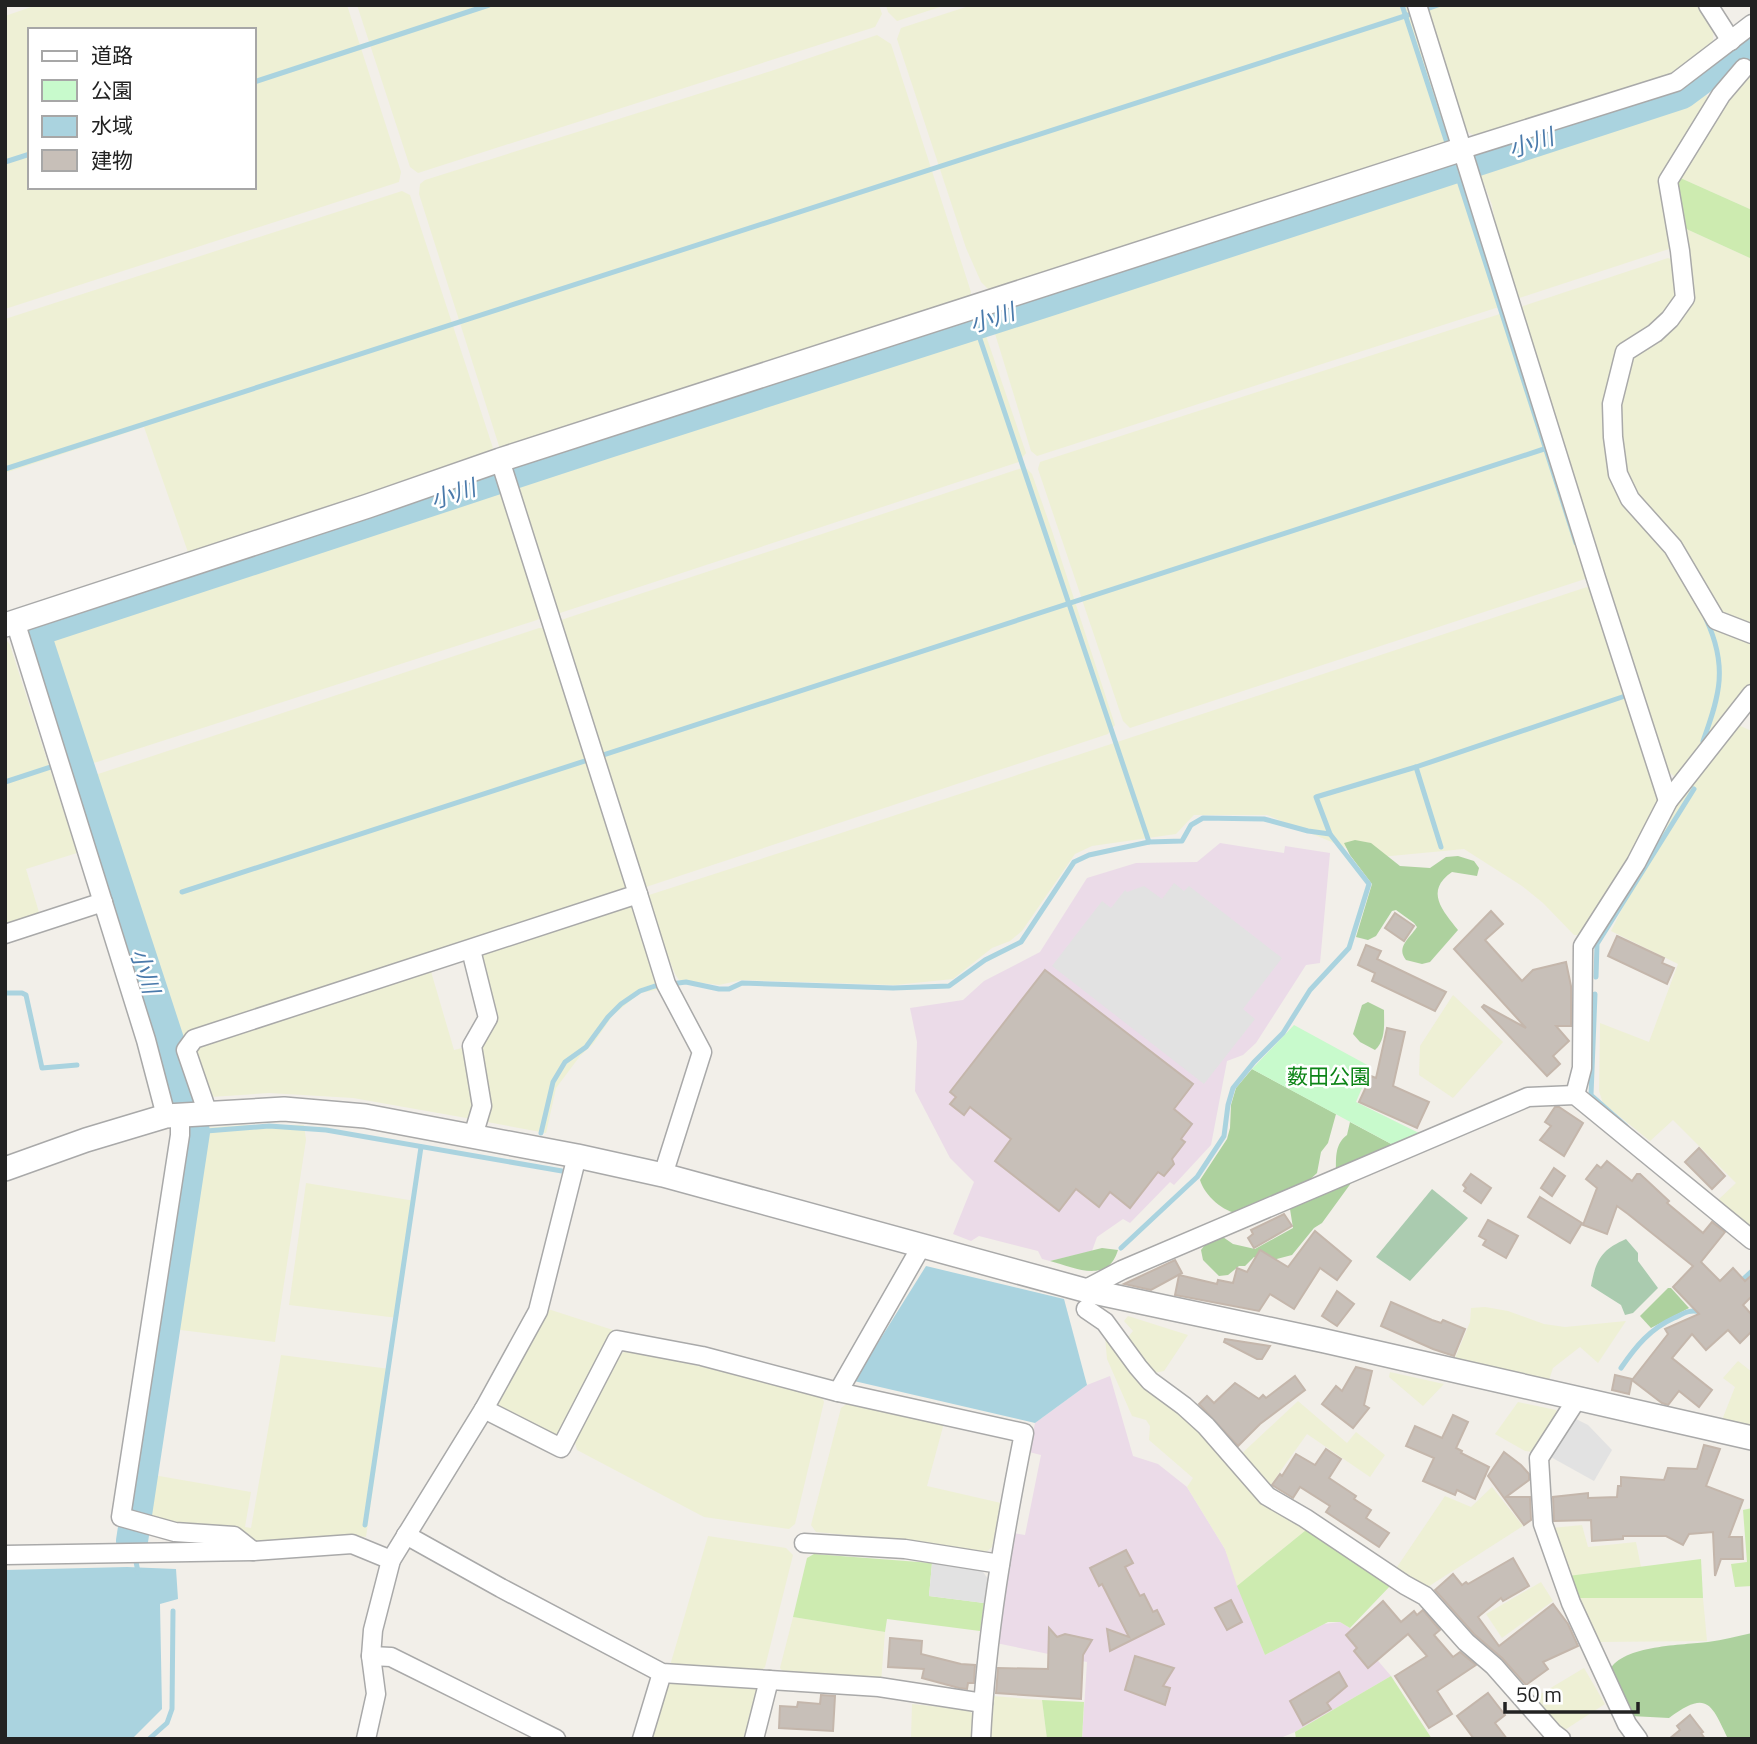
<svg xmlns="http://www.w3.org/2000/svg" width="1757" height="1744" font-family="'Titillium Web','Noto Sans JP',sans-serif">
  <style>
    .industrial { fill: #ebdbe8 }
    .farmland { fill: #eef0d5; fill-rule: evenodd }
    .grass { fill: #cdebb0 }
    .forest { fill: #add19e }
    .cemetery { fill: #aacbaf }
    .park { fill: #c8facc }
    .parking { fill: #e2e2e2 }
    .water { fill: #aad3df }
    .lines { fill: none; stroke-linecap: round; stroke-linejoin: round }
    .stream { stroke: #aad3df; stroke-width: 5 }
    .river { stroke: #aad3df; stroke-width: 32 }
    .building { fill: #c7bfb8; stroke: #c4b6ab; stroke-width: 2 }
    .minor-casing { stroke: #a9a9a9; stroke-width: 21 }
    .tertiary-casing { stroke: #a9a9a9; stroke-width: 26 }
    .minor { stroke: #fff; stroke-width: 18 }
    .tertiary { stroke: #fff; stroke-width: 23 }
    .labels { text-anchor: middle; stroke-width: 5; stroke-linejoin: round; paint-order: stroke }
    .park-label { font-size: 21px; fill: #0c8416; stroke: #fff }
    .water-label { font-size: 23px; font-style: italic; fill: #4a7aab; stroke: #fff }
  </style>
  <rect width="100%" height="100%" fill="#f2efe9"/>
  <g class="industrial">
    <path d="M1220 843 1284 853 1285 846 1330 853 1320 963 1306 965 1256 1043 1243 1055 1227 1061 1211 1145 1174 1185 1170 1182 1130 1223 1123 1219 1097 1237 1092 1251 1050 1261 1042 1259 1038 1251 979 1236 971 1241 953 1234 974 1182 950 1158 915 1091 917 1042 910 1008 963 1000 984 981 1040 952 1087 878 1136 863 1197 862Z"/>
    <path d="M1110 1376 1133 1456 1158 1464 1187 1487 1225 1549 1265 1655 1324 1624 1340 1622 1350 1628 1391 1676 1295 1732 1278 1739H1082L1087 1662 996 1643 1013 1533 1025 1535 1041 1455 1029 1452 1035 1423 1087 1385Z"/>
  </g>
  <g class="farmland">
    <path d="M37 5H347L401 172 399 182 5 309V16ZM30 30H254V187H30Z"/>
    <path d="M357 5H879L882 14 875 27 418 173 410 167Z"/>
    <path d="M886 5H946L897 21 888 12Z"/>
    <path d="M972 5H1407L1452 143 999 292 989 290 981 282 966 248 897 39 901 28Z"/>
    <path d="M1427 5H1699L1714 26 1713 41 1682 70 1475 136 1466 131Z"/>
    <path d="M877 35 891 44 971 292 969 301 506 450 499 446 419 194 420 184 425 180 771 71Z"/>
    <path d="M1752 74V210L1676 176 1735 87Z"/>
    <path d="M1696 87 1705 93 1709 100 1666 177 1672 248 1516 299 1502 263 1492 205 1477 166 1482 163 1480 153 1671 89Z"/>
    <path d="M1452 164 1461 170 1502 306 1037 456 1031 451 989 314Z"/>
    <path d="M402 191 410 195 493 448 487 457 189 555 144 427 5 473V319Z"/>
    <path d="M1682 227 1752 259V628L1721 615 1634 491 1625 466 1617 405 1630 357 1678 320Z"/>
    <path d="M1668 258 1676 261V305L1621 352 1611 460 1668 547 1713 623 1752 640V684L1712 737 1675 777 1664 768 1518 313 1523 306Z"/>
    <path d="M1503 313 1509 320 1590 572 1585 579 1130 728 1123 721 1038 469 1040 462Z"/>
    <path d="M974 316 980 318 1026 453 1019 462 560 613 550 609 508 468Z"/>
    <path d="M1025 467 1032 474 1052 531 1115 725 1108 734 646 887 639 885 557 628 561 620Z"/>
    <path d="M492 472 497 474 544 615 537 620 97 762 70 769 28 638V625Z"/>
    <path d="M1587 587 1595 588 1660 800 1653 821 1582 935H1574L1543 903 1522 886 1464 849 1370 858 1267 815H1194L1176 834 1092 846 1075 854 1022 931 1010 941 992 948 953 979 895 985 742 980 719 985 679 980 675 974 645 901 649 895 829 837Z"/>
    <path d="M539 628H546L631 887 623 895 159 1048 74 782Z"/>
    <path d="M5 638 10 645 77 853 26 869 41 919 5 930Z"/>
    <path d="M1738 725 1752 731V1231L1717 1201 1736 1183 1673 1120 1650 1141 1603 1103 1599 1091 1600 1023 1649 1042 1678 964 1611 931 1667 819 1683 791Z"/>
    <path d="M630 901 638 909 661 989 640 993 613 1015 593 1044 580 1056 556 1088 546 1133 482 1121 479 1040 480 950Z"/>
    <path d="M430 968 454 1050 466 1047 477 1098 472 1119 353 1098 269 1093 211 1097 194 1049 200 1043Z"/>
    <path d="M1453 995 1503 1042 1453 1098 1419 1075 1420 1046Z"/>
    <path d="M245 1125H304L306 1140 275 1342 157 1327 188 1138 201 1128Z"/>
    <path d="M306 1183 415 1201 398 1318 289 1305Z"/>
    <path d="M1485 1307 1508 1311 1544 1324 1565 1327 1626 1321 1598 1363 1580 1347 1553 1368 1549 1380 1455 1358 1470 1322 1471 1308Z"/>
    <path d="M548 1309 613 1330 559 1435 552 1437 498 1409V1402Z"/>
    <path d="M1128 1316 1188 1335 1164 1371 1150 1374 1124 1342 1133 1331 1124 1321Z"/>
    <path d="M1108 1335 1311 1526 1237 1586 1225 1549 1187 1487 1193 1478 1149 1440 1150 1426 1146 1420 1132 1416 1107 1359 1105 1337Z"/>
    <path d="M628 1350 821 1394 824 1402 795 1524 789 1529 704 1517 577 1450 574 1439 618 1355Z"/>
    <path d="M281 1355 390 1369 366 1537 349 1535 250 1541 140 1517 129 1508 136 1472 251 1492 245 1527 251 1528Z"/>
    <path d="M1738 1361 1752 1372V1426L1722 1420 1735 1387 1723 1378Z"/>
    <path d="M1390 1372 1444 1384 1423 1406 1389 1377Z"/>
    <path d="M1298 1401 1347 1443 1356 1432 1385 1455 1370 1477 1307 1434 1267 1490 1238 1457Z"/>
    <path d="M1518 1402 1556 1410 1560 1416 1535 1452 1525 1451 1495 1434Z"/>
    <path d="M848 1403 944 1423 927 1486 1001 1503 992 1547 985 1553 888 1539 816 1532 811 1525 841 1408Z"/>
    <path d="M1492 1487 1523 1526 1423 1590 1393 1573 1445 1496 1471 1507Z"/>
    <path d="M1582 1525 1588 1547 1636 1542 1641 1567 1568 1576 1552 1528Z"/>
    <path d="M708 1536 786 1548 793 1555 765 1667 759 1673 669 1669Z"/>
    <path d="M1541 1582 1553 1601 1502 1638 1486 1614Z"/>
    <path d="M1576 1598H1703L1707 1641 1596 1642Z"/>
    <path d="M793 1617 885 1632 881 1682 785 1674 780 1668Z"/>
    <path d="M1584 1668 1605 1704 1560 1733 1529 1701Z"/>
    <path d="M676 1680 753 1685 757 1692 749 1739H649L666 1687Z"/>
    <path d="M992 1696 1042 1700 1047 1739H989Z"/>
    <path d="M912 1704 969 1710 975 1717 973 1739H911Z"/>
  </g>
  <g class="grass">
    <path d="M1676 176 1752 210V259L1682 227Z"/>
    <path d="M1752 1508V1586L1735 1587 1731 1564 1747 1562 1743 1510Z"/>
    <path d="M1311 1526 1392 1584 1350 1628 1340 1622H1328L1265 1655 1237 1586Z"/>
    <path d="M814 1554 932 1563 929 1596 984 1603 980 1631 887 1619 885 1632 793 1617 807 1558Z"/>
    <path d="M1701 1559 1703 1598H1576L1568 1576Z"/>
    <path d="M1391 1676 1432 1739H1296L1295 1732Z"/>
    <path d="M1042 1700 1084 1702 1082 1739H1047Z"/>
  </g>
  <g class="forest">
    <path d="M1355 840 1371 843 1400 866 1430 868 1446 857 1458 856 1474 861 1479 868 1477 876 1452 872C1424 891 1443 911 1458 930L1430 962 1422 964 1406 960C1396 947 1409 939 1417 927L1414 923 1396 910 1392 911 1376 936 1368 940 1356 937 1372 884 1350 855 1344 843Z"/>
    <path d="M1368 1002 1384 1010C1384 1024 1386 1040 1375 1050L1360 1042 1353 1034 1362 1005Z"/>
    <path d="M1252 1069 1336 1114 1328 1143 1321 1152 1317 1173 1304 1185 1249 1205 1240 1214C1223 1212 1205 1196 1200 1180L1227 1139 1230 1128 1231 1105 1236 1088Z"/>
    <path d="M1350 1122 1395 1146 1336 1171C1336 1157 1335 1144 1347 1135Z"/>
    <path d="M1354 1179 1322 1223 1314 1228 1292 1255 1265 1262 1254 1257 1245 1266H1239L1228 1275 1219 1276 1203 1260 1201 1250 1207 1242 1220 1235 1233 1244 1255 1249 1293 1228 1290 1209 1296 1203Z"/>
    <path d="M1102 1248 1118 1250C1108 1284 1075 1268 1050 1261Z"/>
    <path d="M1668 1288H1671L1689 1308 1651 1328 1640 1316Z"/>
    <path d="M1752 1633V1739H1728C1711 1703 1707 1690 1669 1718L1631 1716 1610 1670C1622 1645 1684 1645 1708 1642 1723 1640 1737 1636 1752 1633Z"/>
  </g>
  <g class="cemetery">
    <path d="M1432 1189 1468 1218 1410 1281 1376 1257Z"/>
    <path d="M1626 1239 1638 1253V1261L1658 1288 1633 1313 1625 1315 1621 1305 1591 1286C1596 1260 1601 1250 1626 1239Z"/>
  </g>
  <path class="park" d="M1294 1025 1371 1067 1356 1102 1423 1135 1395 1146 1252 1069Z"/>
  <g class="parking">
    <path d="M1174 883 1184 891 1189 886 1282 958 1243 1009 1255 1019 1204 1084 1052 966 1102 901 1111 908 1125 890 1127 892 1144 886 1162 899Z"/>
    <path d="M1572 1417 1588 1425 1612 1450 1594 1481 1549 1456Z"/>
    <path d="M932 1563 981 1569 988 1579 984 1603 929 1596Z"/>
  </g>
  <g class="water">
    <path d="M926 1266 1064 1299 1087 1385 1035 1423 854 1381Z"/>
    <path d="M127 1567 176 1569 178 1599 160 1604 162 1709 132 1739H5V1570Z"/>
  </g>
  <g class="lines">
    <g class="stream">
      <path d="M1402 5 1448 146"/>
      <path d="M1421 11 1438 5"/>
      <path d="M254 82 489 5"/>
      <path d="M1452 159 1576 543"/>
      <path d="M5 162 30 154"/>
      <path d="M975 324 1149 842"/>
      <path d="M5 469 1408 15"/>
      <path d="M1703 741C1720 695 1728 666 1706 619"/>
      <path d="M1416 767 1441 847"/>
      <path d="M5 782 75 759"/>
      <path d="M182 892 1544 449"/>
      <path d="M1596 977 1597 944 1694 789"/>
      <path d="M5 993H22L26 995 42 1068 77 1065"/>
      <path d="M1595 994 1591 1095 1626 1126"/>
      <path d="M194 1132 269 1126 326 1130 562 1171"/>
      <path d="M541 1133 553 1082 565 1062 586 1047 608 1017 621 1004 640 991 655 986 686 982 719 989H729L742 983 893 988 949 986 985 960 1021 942 1074 862 1089 855 1149 842 1182 841 1191 825 1203 818 1264 819 1308 831 1330 834"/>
      <path d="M1121 1248 1197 1177 1224 1136 1228 1105 1233 1088 1254 1062 1283 1033 1310 990 1349 948 1369 884 1330 834 1316 797 1416 767 1628 695 1627 691"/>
      <path d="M1739 1283 1752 1271"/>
      <path d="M1621 1368C1636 1346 1650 1329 1674 1318 1683 1314 1689 1309 1700 1312"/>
      <path d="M365 1525 421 1147"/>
      <path d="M132 1541 138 1572"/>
      <path d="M149 1739 167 1723 172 1709 173 1611"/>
    </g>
    <path class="river" d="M132 1541 194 1132 186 1095 34 631 608 442 1056 298 1682 93 1752 41"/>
  </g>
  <g class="building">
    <path d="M1491 911 1503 924 1485 940 1522 981 1533 970 1566 962 1571 986V1026H1556L1569 1041 1553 1056 1560 1064 1547 1076 1482 1007 1484 1005 1526 1028 1454 949Z"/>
    <path d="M1395 913 1414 926 1404 941 1385 928Z"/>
    <path d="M1617 936 1664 958 1662 963 1674 968 1667 984 1608 956Z"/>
    <path d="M1366 945 1381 951 1377 959 1446 992 1435 1011 1372 981 1375 973 1358 965Z"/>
    <path d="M1045 970 1193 1084 1174 1109 1192 1124 1181 1139 1185 1142 1172 1159 1174 1164 1164 1176 1158 1172 1130 1208 1110 1192 1099 1207 1076 1189 1059 1211 995 1161 1011 1139 970 1107 964 1115 950 1104 956 1097 950 1092Z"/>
    <path d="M1387 1028 1405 1032 1393 1086 1429 1102 1417 1128 1359 1102 1371 1076 1376 1078Z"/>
    <path d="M1555 1107H1559L1583 1123 1564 1156 1540 1140 1551 1126 1545 1122Z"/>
    <path d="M1699 1148 1725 1176 1712 1189 1685 1162Z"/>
    <path d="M1607 1161 1632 1181 1637 1174H1640L1669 1201 1667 1203 1703 1233 1712 1222 1725 1232 1701 1262 1720 1281 1733 1268 1745 1281 1752 1275V1296L1743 1305 1752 1315V1331L1740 1343 1728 1330 1706 1350 1692 1334 1672 1358 1712 1390 1699 1407 1679 1391 1668 1405 1662 1403 1632 1380 1668 1334 1665 1329 1699 1314 1673 1287 1693 1266 1628 1214 1617 1206 1607 1234 1583 1225 1597 1188 1586 1179 1597 1165 1601 1168Z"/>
    <path d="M1554 1168 1565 1176 1552 1196 1541 1188Z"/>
    <path d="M1471 1174 1491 1188 1481 1203 1464 1191 1466 1188 1463 1185Z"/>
    <path d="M1540 1197 1582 1223 1570 1243 1528 1217Z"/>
    <path d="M1284 1214 1292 1226 1254 1248 1248 1238 1253 1234 1251 1230Z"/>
    <path d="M1488 1220 1518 1236 1506 1258 1483 1245 1486 1240 1479 1236Z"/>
    <path d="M1315 1231 1351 1261 1337 1280 1320 1268 1294 1309 1270 1294 1259 1311 1175 1295 1179 1275 1217 1284 1218 1280 1233 1283 1237 1268 1247 1272 1260 1250 1288 1267Z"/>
    <path d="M1175 1260 1182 1273 1151 1290 1124 1284Z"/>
    <path d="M1337 1291 1354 1304 1337 1326 1322 1316Z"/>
    <path d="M1391 1302 1432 1320 1441 1323 1443 1320 1465 1329 1454 1356 1433 1349 1381 1326Z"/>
    <path d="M1225 1339 1270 1346 1262 1359H1257L1224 1342Z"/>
    <path d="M1356 1367 1372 1371 1364 1405 1369 1408 1353 1428 1322 1404 1336 1386 1342 1391Z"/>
    <path d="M1615 1375 1632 1379 1629 1394 1612 1390Z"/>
    <path d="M1295 1376 1305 1390 1260 1424 1238 1446 1199 1404 1207 1396 1214 1403 1235 1383 1259 1399 1263 1395 1266 1398Z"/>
    <path d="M1453 1415 1468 1422 1456 1448 1462 1451 1461 1453 1489 1467 1475 1499 1457 1490 1455 1495 1423 1481 1434 1458 1406 1446 1415 1426 1442 1438Z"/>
    <path d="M1704 1445 1720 1449 1706 1486 1743 1500 1729 1537H1742L1743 1559H1721L1715 1576 1713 1532 1689 1534 1683 1545 1666 1536H1623V1539L1592 1541 1591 1520 1554 1521 1553 1497 1588 1493V1498L1617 1497 1618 1486H1621V1477L1664 1480 1668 1468 1697 1469Z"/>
    <path d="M1326 1449 1341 1459 1329 1478 1356 1496 1354 1499 1371 1510 1366 1518 1389 1533 1379 1547 1326 1512 1330 1506 1300 1487 1293 1498 1272 1485 1280 1474 1282 1476 1296 1454 1315 1465Z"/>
    <path d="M1504 1452 1521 1465 1529 1474V1480L1506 1497H1530L1531 1520 1524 1525 1488 1476Z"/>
    <path d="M1126 1550 1133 1563 1125 1567 1140 1596 1144 1594 1153 1612 1157 1610 1164 1624 1110 1651 1107 1629 1129 1637 1102 1584 1099 1586 1090 1568Z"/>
    <path d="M1513 1558 1529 1586 1503 1601 1501 1598 1478 1617 1499 1646 1553 1604 1568 1624 1578 1646 1543 1662 1548 1669 1526 1685 1502 1658 1474 1634 1435 1590 1453 1574 1462 1585 1466 1582 1468 1584Z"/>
    <path d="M1231 1600 1242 1622 1227 1630 1215 1608Z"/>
    <path d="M1383 1601 1401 1622 1414 1611 1417 1615 1423 1610 1440 1630 1434 1635 1453 1657 1460 1652 1476 1665 1437 1691 1452 1714 1429 1728 1395 1676 1427 1656 1408 1634 1368 1668 1354 1651 1357 1648 1346 1635Z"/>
    <path d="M1049 1628 1057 1637 1065 1634 1092 1640 1083 1655 1081 1699 996 1693 998 1668 1048 1669Z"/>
    <path d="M890 1638 922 1641 921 1654 961 1664 975 1665 974 1683H968L967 1689 959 1688 922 1678 924 1669 888 1667Z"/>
    <path d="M1135 1656 1174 1668 1163 1686 1170 1688 1165 1705 1125 1690Z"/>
    <path d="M1339 1672 1347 1686 1327 1703 1331 1709 1303 1725 1290 1701Z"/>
    <path d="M1488 1693 1505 1715 1495 1723 1507 1739H1474L1457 1716Z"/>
    <path d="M821 1695 835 1696 833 1731 779 1728 780 1706 797 1707 798 1702 820 1704Z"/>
    <path d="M1690 1715 1703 1732 1701 1733 1705 1739H1669L1680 1730 1677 1726Z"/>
  </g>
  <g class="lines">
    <defs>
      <g id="minor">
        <path d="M1417 5 1596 578 1668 801"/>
        <path d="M1708 5 1731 41"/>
        <path d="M1744 68 1721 95 1668 181 1680 251 1685 298 1670 319 1655 333 1625 352 1612 404 1613 437 1618 474 1630 499 1673 547 1716 620 1752 634"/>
        <path d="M1463 149 1676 82 1752 24"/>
        <path d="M500 460 638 894"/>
        <path d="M15 621 146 1040 166 1116"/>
        <path d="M5 934 103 902"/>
        <path d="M471 950 488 1018 472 1046 482 1106 473 1136"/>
        <path d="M1575 1095 1582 1068 1583 946 1636 863 1668 801 1752 694"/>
        <path d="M208 1114 186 1050 194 1039 638 894 666 984 702 1052 663 1175"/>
        <path d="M180 1115V1135L121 1517 175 1532 234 1536 253 1551"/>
        <path d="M1084 1290 1122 1270 1528 1097 1575 1095 1752 1240"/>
        <path d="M1086 1309 1105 1322 1138 1367 1150 1381 1184 1406 1206 1426 1267 1496 1305 1518 1405 1585 1425 1596 1466 1642 1494 1666 1553 1733 1561 1739"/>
        <path d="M838 1392 921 1247"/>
        <path d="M1577 1399 1539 1458 1543 1524 1571 1603 1627 1724 1638 1739"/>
        <path d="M484 1409 561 1448 617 1340 702 1356 838 1392 1024 1433C1004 1534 986 1636 981 1739"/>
        <path d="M406 1535 501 1588 662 1673 879 1687 983 1703"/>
        <path d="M804 1543 905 1549 1000 1564"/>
        <path d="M5 1555 253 1551 352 1544 391 1560"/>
        <path d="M371 1656 391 1657 556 1739"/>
        <path d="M366 1739 376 1694 371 1656 373 1630 391 1560 484 1409 538 1311 577 1156"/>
        <path d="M642 1739 662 1673"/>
        <path d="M754 1739 769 1680"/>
      </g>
      <g id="tertiary">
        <path d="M5 625 368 506 500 460 1463 149"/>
        <path d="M5 1169 86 1140 166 1116 284 1109 365 1116 577 1156 663 1175 1084 1290 1325 1341 1752 1438"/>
      </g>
    </defs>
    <use href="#minor" class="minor-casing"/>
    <use href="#tertiary" class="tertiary-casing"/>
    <use href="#minor" class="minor"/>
    <use href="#tertiary" class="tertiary"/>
  </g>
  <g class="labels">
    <g class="park-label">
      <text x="1329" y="1084">薮田公園</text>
    </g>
    <g class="water-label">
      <text transform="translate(1531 143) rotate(-18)" y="8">小川</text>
      <text transform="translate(992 318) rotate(-18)" y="8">小川</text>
      <text transform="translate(453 494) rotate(-18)" y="8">小川</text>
      <text transform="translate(145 971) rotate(72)" y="8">小川</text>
    </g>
  </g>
  <rect width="1757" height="1744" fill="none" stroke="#222222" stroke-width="14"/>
  <rect x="28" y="28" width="228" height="161" fill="#ffffff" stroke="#a7a7a7" stroke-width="2"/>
  <rect x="42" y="51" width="35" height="10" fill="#ffffff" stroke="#a7a7a7" stroke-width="2"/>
  <text x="91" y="63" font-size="21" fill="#222222">道路</text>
  <rect x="42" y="80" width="35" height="21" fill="#c8facc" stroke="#a7a7a7" stroke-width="2"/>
  <text x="91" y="98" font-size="21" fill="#222222">公園</text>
  <rect x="42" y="116" width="35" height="21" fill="#aad3df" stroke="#a7a7a7" stroke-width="2"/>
  <text x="91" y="133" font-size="21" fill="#222222">水域</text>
  <rect x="42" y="150" width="35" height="21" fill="#c7bfb8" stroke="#a7a7a7" stroke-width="2"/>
  <text x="91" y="168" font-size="21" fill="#222222">建物</text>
  <path d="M1505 1702v10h133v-10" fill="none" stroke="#222222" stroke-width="3.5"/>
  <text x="1516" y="1702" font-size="21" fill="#222222" stroke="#ffffff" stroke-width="5" paint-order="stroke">50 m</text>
</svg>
